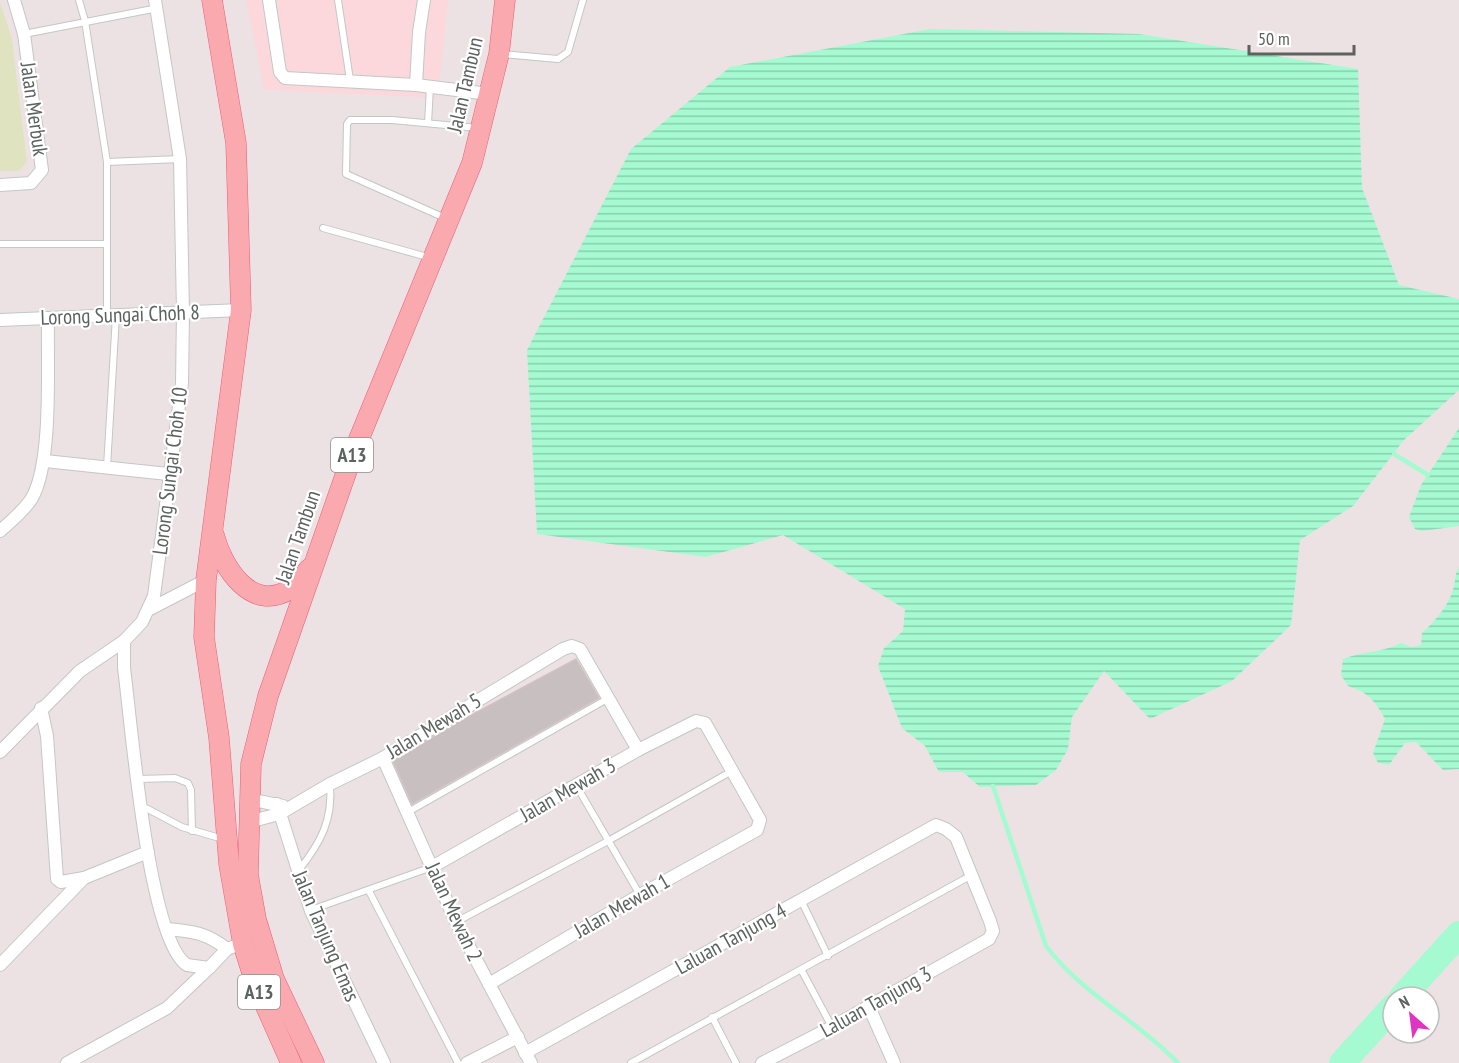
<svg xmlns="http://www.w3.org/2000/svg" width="1459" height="1063" font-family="'PT Sans Narrow',sans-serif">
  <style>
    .commercial { fill: #fcd8dd }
    .green { fill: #e0e3c0 }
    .water { fill: url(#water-rules) }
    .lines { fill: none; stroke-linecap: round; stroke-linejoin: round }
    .stream { stroke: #a5fad2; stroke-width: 4.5 }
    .river { stroke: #a5fad2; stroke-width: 26 }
    .building { fill: #c8bfc1; stroke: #d1c1c4; stroke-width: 1.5 }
    .service-casing { stroke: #c1c8c5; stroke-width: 8 }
    .minor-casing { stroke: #c1c8c5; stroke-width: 14 }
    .primary-casing { stroke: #e95e78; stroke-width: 21 }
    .service { stroke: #fff; stroke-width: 6 }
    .minor { stroke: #fff; stroke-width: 12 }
    .primary { stroke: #faa9af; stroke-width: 20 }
    .labels { text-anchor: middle; stroke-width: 4.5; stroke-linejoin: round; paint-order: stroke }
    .shield { fill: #fff; stroke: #8c918f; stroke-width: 1.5 }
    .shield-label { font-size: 20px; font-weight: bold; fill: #5b625f }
    .street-label { font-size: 21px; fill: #5b625f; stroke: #fff }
  </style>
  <defs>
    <pattern id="water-rules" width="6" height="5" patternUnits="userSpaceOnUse" patternTransform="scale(1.5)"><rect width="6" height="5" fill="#a5fad2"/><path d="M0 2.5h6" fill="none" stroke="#89ceae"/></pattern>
  </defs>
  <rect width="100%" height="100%" fill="#ede2e3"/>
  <path class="commercial" d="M246 0H448L438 98 264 90Z"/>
  <path class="green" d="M0 2 12 39 27 162 19 171H0Z"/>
  <g class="water">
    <path d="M930 29 1139 34 1358 69 1362 188 1399 285 1459 299V390L1404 440 1353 506 1300 540 1291 625 1232 681 1150 719 1104 671 1072 717 1068 749 1056 770 1036 785 980 787 963 772H939L925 746 902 728 878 666 884 648 903 631 905 609 783 535 706 557 537 534 527 350 631 149 730 67Z"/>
    <path d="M1459 428V526L1422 531 1415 529 1409 517 1421 485Z"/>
    <path d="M1459 567V769L1443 770 1416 742 1405 743 1389 765 1378 763 1373 753 1385 719C1375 700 1367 692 1348 686L1341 675 1343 659C1363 651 1382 653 1401 643L1412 647 1421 645 1422 633C1435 621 1447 608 1453 590 1456 582 1454 575 1459 567Z"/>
  </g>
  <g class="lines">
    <g class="stream">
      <path d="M1394 454 1428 475"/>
      <path d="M993 786 1046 946C1082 994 1137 1020 1178 1063"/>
    </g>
    <g class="river">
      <path d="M1402 997 1459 934"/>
      <path d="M1342 1063 1393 1007"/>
    </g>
  </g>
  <path class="building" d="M576 659 599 698 412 804 393 761 460 721Z"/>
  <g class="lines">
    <defs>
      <g id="service">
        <path d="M79 0 85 21 107 162V315"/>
        <path d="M338 0 350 80"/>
        <path d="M24 34 158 8"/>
        <path d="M502 54 558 59 568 52 583 0"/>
        <path d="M428 123 430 87"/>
        <path d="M107 162 180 159"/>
        <path d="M445 218 346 174 347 124 350 120H392L478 128"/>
        <path d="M323 228 431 258"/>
        <path d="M0 244H107"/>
        <path d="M107 467 116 316"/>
        <path d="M138 779 175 778 188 783 191 790 192 831"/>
        <path d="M576 785 640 895"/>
        <path d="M142 806 182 827 223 839"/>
        <path d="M408 812 609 698"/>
        <path d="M299 870C321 842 333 820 330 784"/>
        <path d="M369 891 458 1063"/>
        <path d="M801 900 828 956"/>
        <path d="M311 910 432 867"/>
        <path d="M456 922 608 841 732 771"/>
        <path d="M802 971 832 1027"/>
        <path d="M712 1017 736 1063"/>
        <path d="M631 1063 970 876"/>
      </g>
      <g id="minor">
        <path d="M155 0 180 159 183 312 182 383 154 596 142 622 124 641V668C131 720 148 940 187 965L209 968 227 949"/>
        <path d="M269 0 280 72 285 78 416 85 489 94"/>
        <path d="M416 85 419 32 424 0"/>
        <path d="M0 185 31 183 42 170 24 34 14 0"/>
        <path d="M0 320 241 310"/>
        <path d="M45 461 168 474"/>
        <path d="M0 531C11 521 24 511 32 498 53 461 47 363 48 318"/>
        <path d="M150 609 206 580"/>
        <path d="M41 708 47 736 57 879 61 882 84 878"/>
        <path d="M0 752 80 671 124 641"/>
        <path d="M383 758 456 922 531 1063"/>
        <path d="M249 799 283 806"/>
        <path d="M277 804 311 911 384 1063"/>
        <path d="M248 822 279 814 330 784 383 758 563 649 572 646 580 649 638 750"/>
        <path d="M432 867 638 750 696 721 705 723 760 820 757 830 640 895 489 984"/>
        <path d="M167 929C192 931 207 933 227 949L235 946"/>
        <path d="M0 965 84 878 148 852"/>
        <path d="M869 1007 894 1063"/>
        <path d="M525 1053 936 825 946 829 956 837 990 921 993 931 989 939 832 1027 762 1063"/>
        <path d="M67 1063 167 1008 209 968"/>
        <path d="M467 1063 518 1037"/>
      </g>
      <g id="primary">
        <path d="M212 0 236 143 241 310 206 580 204 637 219 738 229 864 243 944 255 982 291 1063"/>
        <path d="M214 535C222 567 252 614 290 589 298 584 303 576 309 569"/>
        <path d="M314 1063 274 979 256 919 248 875 251 764 268 696 352 456 472 163 499 54 505 0"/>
      </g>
    </defs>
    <use href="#service" class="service-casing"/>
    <use href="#minor" class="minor-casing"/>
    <use href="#primary" class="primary-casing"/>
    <use href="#service" class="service"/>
    <use href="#minor" class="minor"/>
    <use href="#primary" class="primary"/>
  </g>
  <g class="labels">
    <g class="shield">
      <rect x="331" y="438" width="42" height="34" rx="4.5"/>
      <rect x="238" y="975" width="42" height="34" rx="4.5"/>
    </g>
    <g class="shield-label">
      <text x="352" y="462">A13</text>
      <text x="259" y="999">A13</text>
    </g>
    <g class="street-label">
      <text transform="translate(465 85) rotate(-77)" y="7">Jalan Tambun</text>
      <text transform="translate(34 109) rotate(82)" y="7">Jalan Merbuk</text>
      <text transform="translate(120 315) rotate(-2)" y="7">Lorong Sungai Choh 8</text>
      <text transform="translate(170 471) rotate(-83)" y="7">Lorong Sungai Choh 10</text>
      <text transform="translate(298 537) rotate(-71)" y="7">Jalan Tambun</text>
      <text transform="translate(434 726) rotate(-31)" y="7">Jalan Mewah 5</text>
      <text transform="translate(568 790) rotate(-30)" y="7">Jalan Mewah 3</text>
      <text transform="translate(622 906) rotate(-30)" y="7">Jalan Mewah 1</text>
      <text transform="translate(454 912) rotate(65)" y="7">Jalan Mewah 2</text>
      <text transform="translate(326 936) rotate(67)" y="7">Jalan Tanjung Emas</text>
      <text transform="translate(731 939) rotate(-29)" y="7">Laluan Tanjung 4</text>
      <text transform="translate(876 1002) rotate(-29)" y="7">Laluan Tanjung 3</text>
    </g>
  </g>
  <g transform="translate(1411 1015) rotate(332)"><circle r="28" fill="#ffffff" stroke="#bdc0bf" stroke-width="1.5"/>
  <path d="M0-4.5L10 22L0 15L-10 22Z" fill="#df35c2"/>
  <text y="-9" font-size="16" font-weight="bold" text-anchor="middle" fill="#5b625f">N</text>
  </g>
  <path d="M1249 45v9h105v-9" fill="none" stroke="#5b625f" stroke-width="3"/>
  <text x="1258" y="45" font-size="18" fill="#5b625f" stroke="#ffffff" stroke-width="4.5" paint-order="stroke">50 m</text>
</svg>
